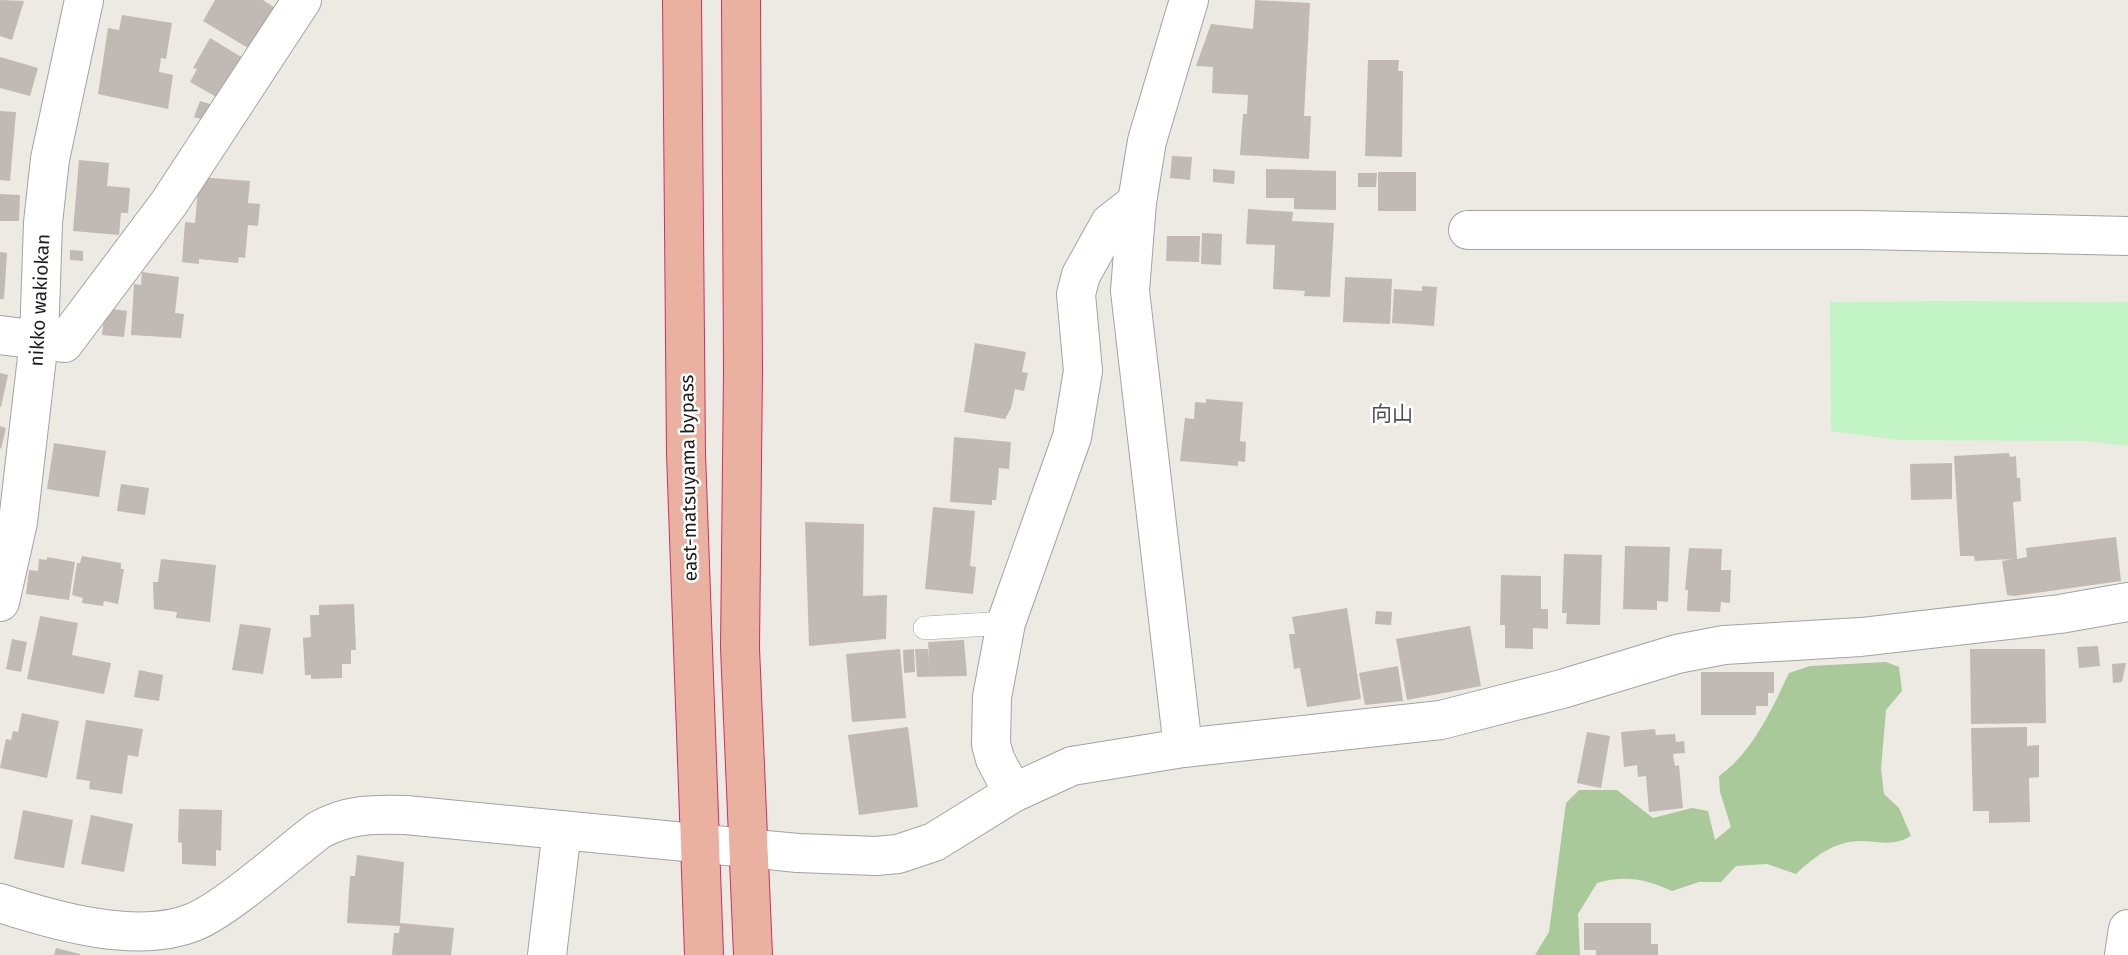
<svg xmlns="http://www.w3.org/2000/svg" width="2128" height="955" font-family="'Fira Sans','Noto Sans JP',sans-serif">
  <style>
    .forest { fill: #a9c99b }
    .park { fill: #c3f4c6 }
    .building { fill: #c1b9b3 }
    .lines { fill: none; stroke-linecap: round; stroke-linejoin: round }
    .service-casing { stroke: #a3a3a3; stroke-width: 24 }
    .minor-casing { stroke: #a3a3a3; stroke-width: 40 }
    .tertiary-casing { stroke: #a3a3a3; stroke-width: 40 }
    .trunk-casing { stroke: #c93267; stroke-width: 40 }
    .service { stroke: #fff; stroke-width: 23 }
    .minor { stroke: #fff; stroke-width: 38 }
    .tertiary { stroke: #fff; stroke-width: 38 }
    .trunk { stroke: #eab0a0; stroke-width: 38 }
    .labels { text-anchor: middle; stroke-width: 5; stroke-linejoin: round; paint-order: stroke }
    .street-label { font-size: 19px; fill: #1c1c1c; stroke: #fff }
    .neighbourhood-label { font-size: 21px; fill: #4f4f4f; stroke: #fff }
  </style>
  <rect width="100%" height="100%" fill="#edeae3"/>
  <path class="forest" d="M1886 662 1899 667 1902 691 1886 710 1881 769 1884 794 1899 808 1911 836C1893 846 1883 842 1863 841 1836 840 1815 856 1796 874L1767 864 1736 866 1721 882H1699L1672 891C1645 879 1626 875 1597 883L1578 914 1580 955H1535L1549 932 1566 803 1579 790H1617L1653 818 1692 808 1708 811 1715 840 1731 827 1720 792 1719 776C1752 753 1772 709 1789 673L1810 666Z"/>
  <path class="park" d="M1949 301 2128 302V446L2086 441 1899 440 1831 431 1830 302Z"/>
  <g class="building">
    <path d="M0 0 24 1 12 40 0 36Z"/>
    <path d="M215 0H263L277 9 253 51 203 21Z"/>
    <path d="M1255 0 1310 3 1304 116H1311L1309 159 1240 155 1243 114H1247L1248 95 1212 93 1213 67 1196 66 1211 24 1253 29Z"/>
    <path d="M122 15 172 23 166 59 161 58 159 72 173 75 168 109 98 94 108 28 119 30Z"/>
    <path d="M210 38 248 61 220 99 190 82 197 69 193 68Z"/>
    <path d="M0 57 38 68 30 96 0 88Z"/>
    <path d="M1368 60H1399L1398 71H1403L1402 157 1365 156Z"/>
    <path d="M200 101 220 107 214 123 194 117Z"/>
    <path d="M0 111 16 112 10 181 0 180Z"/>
    <path d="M1172 156 1192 157 1190 180 1170 178Z"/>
    <path d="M79 160 109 163 107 186 130 188 128 213H121L119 235 73 231Z"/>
    <path d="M1213 169 1235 171 1234 184 1213 182Z"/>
    <path d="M1266 169 1336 171V210L1294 209V198H1266Z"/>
    <rect x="1378" y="172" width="38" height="39"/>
    <path d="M1358 173H1377L1376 187H1358Z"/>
    <path d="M199 177 250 181 248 203 260 204 258 226 248 225 245 258 239 257 238 263 199 259V264L182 262 185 222 195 223Z"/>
    <path d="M0 194 20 195 19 221H0Z"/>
    <path d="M1248 209 1293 212 1292 221 1334 223 1330 297 1304 296 1305 291 1273 289 1275 245 1246 244Z"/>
    <path d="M1202 233 1222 234 1221 265 1201 264Z"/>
    <path d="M1167 236H1200L1199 262 1166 261Z"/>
    <path d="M70 250 83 251V261L70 260Z"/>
    <path d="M0 252 7 253 4 299H0Z"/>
    <path d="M142 272 179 277 175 313 184 314 181 338 131 335 134 284 141 285Z"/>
    <path d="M1345 277 1392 279 1390 324 1343 322Z"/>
    <path d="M1422 286 1437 287 1434 326 1392 323 1394 289 1422 291Z"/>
    <path d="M105 308 127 311 124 337 102 335Z"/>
    <path d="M975 343 1026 352 1022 372 1028 373 1024 391 1015 389 1011 408 1005 419 964 412Z"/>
    <path d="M0 373 8 375 1 407H0Z"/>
    <path d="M1206 399 1243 402 1240 441 1246 442 1245 462 1238 461V466L1180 461 1185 418 1194 419 1195 402 1206 403Z"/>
    <path d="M0 426 6 428 1 449 0 448Z"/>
    <path d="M954 437 1011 442 1009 469 999 468 996 500H992V505L950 502Z"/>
    <path d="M54 443 106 451 99 497 47 489Z"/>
    <path d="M2009 453 2010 457 2016 456 2017 478H2020L2021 501 2013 502 2017 559 2027 557 2026 548 2116 537 2121 581 2014 596 2007 595 2002 561 2011 559 1975 561 1974 556H1960L1954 456Z"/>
    <path d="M1952 463V499L1911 500 1910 464Z"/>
    <path d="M121 484 149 488 145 515 117 511Z"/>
    <path d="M933 507 975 511 970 566 976 567 973 594 925 589Z"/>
    <path d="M805 522 864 524 863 596 887 595 886 639 809 646Z"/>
    <path d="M1625 546 1670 547 1668 602 1657 601V610L1623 609Z"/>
    <path d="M1689 548 1722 549 1721 570H1731L1730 603 1721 602 1720 612 1687 611 1688 590H1685Z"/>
    <path d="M1564 554 1602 555 1600 625 1566 624 1567 613H1562Z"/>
    <path d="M82 556 121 563V569H124L118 604 104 601 103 606 82 603 83 598 72 595 77 563H80Z"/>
    <path d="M47 557 75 562 69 600 26 594 29 570 38 571 39 559 47 560Z"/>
    <path d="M161 559 216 565 210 622 176 618 177 612 154 609 153 582H158Z"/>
    <path d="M1501 575 1541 576V609H1548V629L1533 628V649L1505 648V625H1500Z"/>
    <path d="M354 604 356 650H351V664H342V678L311 679V675H305L303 638 311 637 310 615H319V605Z"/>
    <path d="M1347 608 1361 699 1307 707 1300 668 1294 669 1289 634H1295L1292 617Z"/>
    <path d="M1376 611 1392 612 1391 625 1375 624Z"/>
    <path d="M40 616 78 623 72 655 111 663 104 694 27 679Z"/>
    <path d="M240 624 271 628 263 674 232 670Z"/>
    <path d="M1470 626 1481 686 1407 700 1396 639Z"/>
    <path d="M12 639 27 642 21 672 6 669Z"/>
    <path d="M964 640 967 676 917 677 915 649H928L930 670 928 642Z"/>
    <path d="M2098 646 2100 666 2079 668 2077 647Z"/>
    <path d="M900 649 906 718 852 722 846 654Z"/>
    <path d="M914 649 915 672 904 673 903 650Z"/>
    <path d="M1970 649H2045L2046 723 1971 724Z"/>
    <path d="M2126 663 2122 682 2113 683 2112 664Z"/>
    <path d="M1398 666 1403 701 1365 705 1359 673Z"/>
    <path d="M139 670 163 675 159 701 134 697Z"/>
    <path d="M1701 672H1774V693H1768V706H1756V715H1701Z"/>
    <path d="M22 713 59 721 47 778 0 768 6 739 11 740 13 731 18 732Z"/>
    <path d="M86 720 143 729 138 757 128 755 122 794 89 789 90 781 76 779Z"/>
    <path d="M908 727 918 807 859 815 848 735Z"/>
    <path d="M2027 727V746L2039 745V777L2029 778 2030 822 1989 823V811H1973L1971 728Z"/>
    <path d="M1655 729 1656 735 1675 734 1676 742 1684 741 1685 753 1673 754 1675 766 1679 765 1683 808 1649 812 1646 776 1638 777 1637 765 1624 767 1621 732Z"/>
    <path d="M1587 732 1610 736 1601 788 1577 783Z"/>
    <path d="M179 809 222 810 221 851 216 850V866L182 864V843L178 842Z"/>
    <path d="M23 810 73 820 64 868 14 859Z"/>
    <path d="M91 815 133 824 124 872 81 864Z"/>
    <path d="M357 855 404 862 400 923 454 928 451 955H392L394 933H399L400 926 347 923 350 876H355Z"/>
    <path d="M1584 923H1651V944H1658V955H1596V950H1584Z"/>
    <path d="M56 948 80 954V955H54Z"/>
  </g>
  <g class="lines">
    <defs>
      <path id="service" d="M925 628 1006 623"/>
      <g id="minor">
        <path d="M1468 230H1863L2128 236"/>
        <path d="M0 335 64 343 169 203 302 0"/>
        <path d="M1013 793 995 759 991 744 992 697 1006 623 1072 437 1083 371 1076 294 1081 275 1110 223 1137 202"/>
        <path d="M0 903C55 921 138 945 194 922 229 907 286 855 319 830 348 814 373 814 406 815L798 853 876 856 898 854 934 842 1013 793 1072 766 1183 748 1441 720 1562 689 1677 654 1724 645 1861 637 2060 614 2128 602"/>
        <path d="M547 955 562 830"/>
      </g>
      <g id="tertiary">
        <path d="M0 602 18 522 39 340 43 223 50 159 84 0"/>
        <path d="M1183 748 1130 291 1137 202 1147 141 1189 0"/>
        <path d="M2124 955 2128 929"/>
      </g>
      <g id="trunk">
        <path d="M682 0 686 454 704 955"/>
        <path d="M741 0 743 371 740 648 753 955"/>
      </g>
    </defs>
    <use href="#service" class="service-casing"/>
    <use href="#minor" class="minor-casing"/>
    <use href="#tertiary" class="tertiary-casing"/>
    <use href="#trunk" class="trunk-casing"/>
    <use href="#service" class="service"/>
    <use href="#minor" class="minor"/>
    <use href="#tertiary" class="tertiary"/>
    <use href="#trunk" class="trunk"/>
  </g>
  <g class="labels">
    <g class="street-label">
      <text transform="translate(39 300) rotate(-87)" y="7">nikko wakiokan</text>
      <text transform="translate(688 478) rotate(-91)" y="7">east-matsuyama bypass</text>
    </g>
    <g class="neighbourhood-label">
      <text x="1392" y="421">向山</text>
    </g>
  </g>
</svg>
